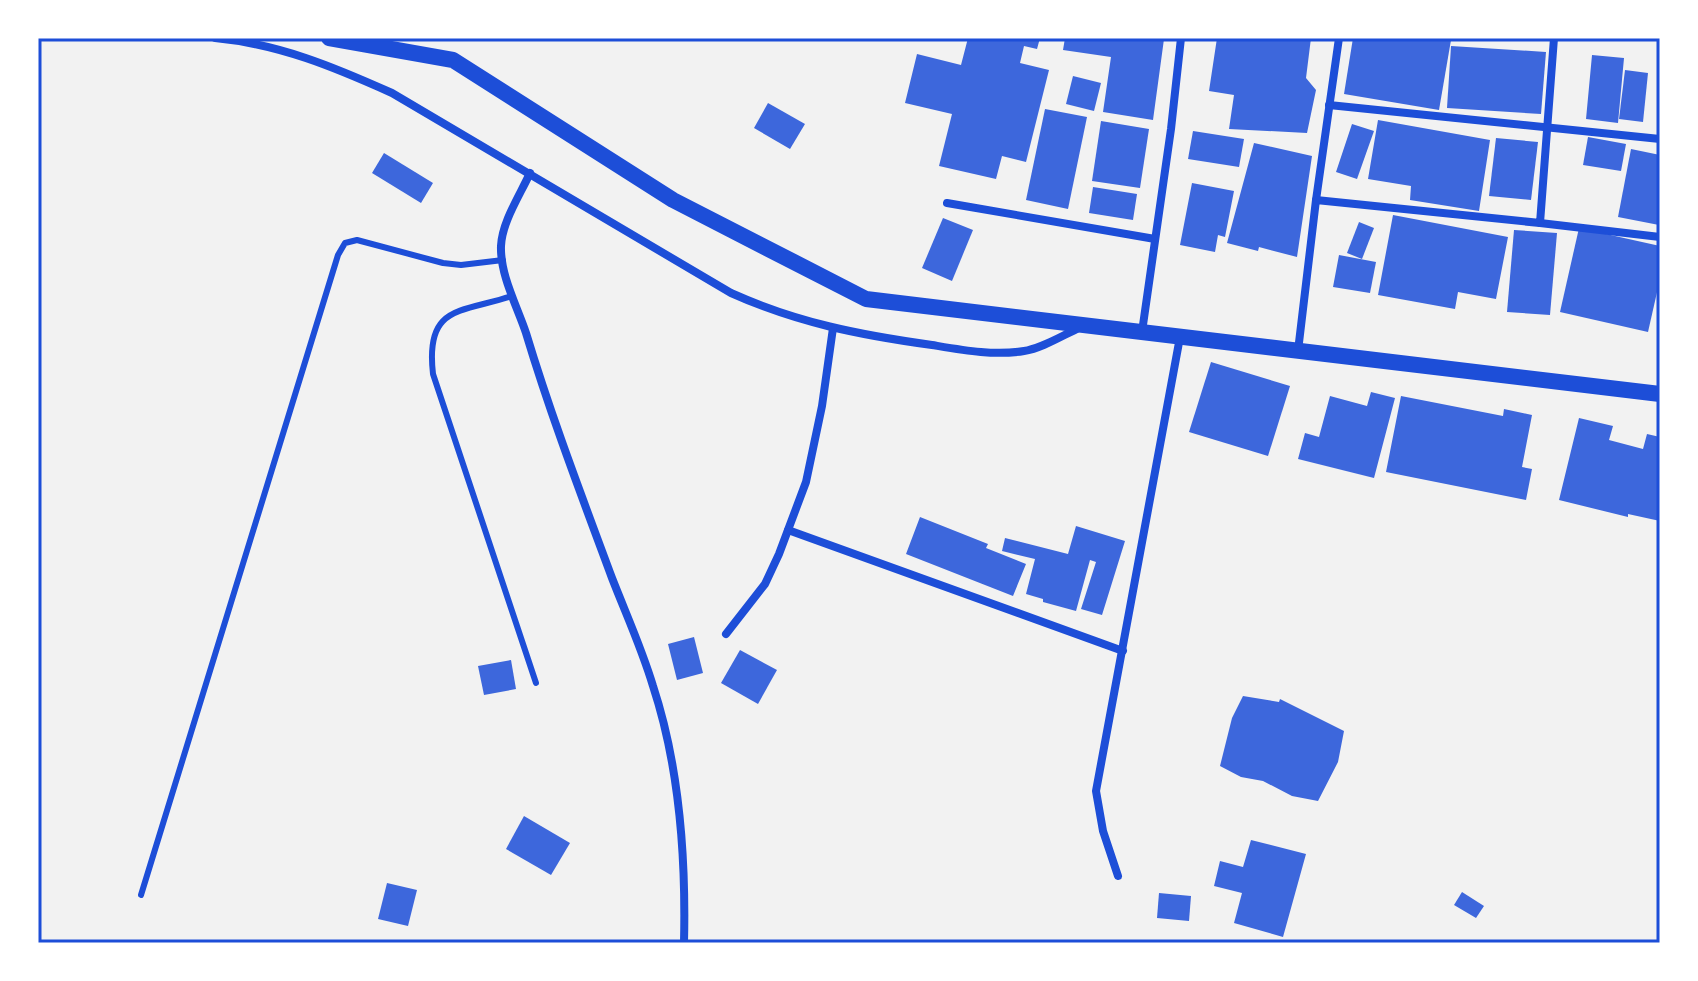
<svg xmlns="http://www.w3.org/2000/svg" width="1698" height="981" font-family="Jost,sans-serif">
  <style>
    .building { fill: #3d67dc }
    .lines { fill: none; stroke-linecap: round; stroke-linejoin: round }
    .service { stroke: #1d4ed8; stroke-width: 6 }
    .minor { stroke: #1d4ed8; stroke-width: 8 }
    .secondary { stroke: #1d4ed8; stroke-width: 16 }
    .neatline { fill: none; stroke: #1d4ed8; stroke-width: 3 }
  </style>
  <rect width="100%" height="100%" fill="#f2f2f2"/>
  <g class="building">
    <path d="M968 38H1040L1037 49 1024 46 1020 63 1049 70 1026 162 1002 156 996 179 939 166 952 114 905 103 917 54 961 65Z"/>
    <path d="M1065 38 1164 39 1153 120 1103 112 1111 57 1063 50Z"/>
    <path d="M1217 38H1311L1306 78 1316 90 1307 133 1229 129 1234 95 1209 91Z"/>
    <path d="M1353 38 1451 40 1439 110 1344 94Z"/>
    <path d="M1451 46 1546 52 1541 114 1447 108Z"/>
    <path d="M1592 55 1624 58 1618 123 1586 119Z"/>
    <path d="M1625 70 1648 73 1643 122 1619 119Z"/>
    <path d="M1073 76 1101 83 1094 111 1066 104Z"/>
    <path d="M768 103 805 124 790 149 754 128Z"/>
    <path d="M1045 109 1087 117 1068 209 1026 200Z"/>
    <path d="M1378 120 1490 140 1479 211 1410 200 1411 186 1368 179Z"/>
    <path d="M1101 121 1149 129 1140 188 1092 181Z"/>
    <path d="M1352 124 1374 131 1357 179 1336 172Z"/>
    <path d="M1193 131 1244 139 1239 167 1188 159Z"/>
    <path d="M1588 137 1626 144 1621 171 1583 165Z"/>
    <path d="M1496 138 1538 142 1531 200 1489 196Z"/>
    <path d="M1254 143 1312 156 1297 257 1259 247 1258 251 1227 243Z"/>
    <path d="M1631 149 1660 155 1659 225 1618 217Z"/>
    <path d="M384 153 433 183 421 203 372 173Z"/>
    <path d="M1192 183 1234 191 1225 237 1218 235 1215 252 1180 245Z"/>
    <path d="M1093 187 1137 194 1133 220 1089 213Z"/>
    <path d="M1393 215 1508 237 1496 299 1458 292 1455 309 1378 295Z"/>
    <path d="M943 218 973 230 952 281 922 268Z"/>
    <path d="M1359 222 1374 228 1362 259 1347 253Z"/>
    <path d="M1579 228 1660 246V279L1648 332 1560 312Z"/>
    <path d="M1514 230 1557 233 1550 315 1507 312Z"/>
    <path d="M1339 255 1376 262 1370 293 1333 287Z"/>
    <path d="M1211 362 1290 386 1268 456 1189 432Z"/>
    <path d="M1371 392 1395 398 1374 478 1298 459 1305 433 1319 437 1330 396 1367 406Z"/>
    <path d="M1401 396 1503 416 1504 409 1532 415 1522 467 1532 469 1526 500 1386 472Z"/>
    <path d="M1579 418 1613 426 1609 440 1643 449 1647 434 1660 437V521L1628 514V517L1559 500Z"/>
    <path d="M920 517 988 544 986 548 1026 564 1013 596 906 554Z"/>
    <path d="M1076 526 1125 541 1102 615 1081 609 1096 562 1090 560 1076 611 1043 602V599L1026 594 1035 559 1002 551 1005 538 1068 554Z"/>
    <path d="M694 637 703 673 677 680 668 644Z"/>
    <path d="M740 650 777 670 758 704 721 683Z"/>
    <path d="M511 660 516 689 484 695 478 666Z"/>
    <path d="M1243 696 1279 702 1280 699 1344 731 1338 762 1318 801 1292 796 1263 781 1241 777 1220 766 1232 718Z"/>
    <path d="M524 816 570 843 551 875 506 849Z"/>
    <path d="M1251 840 1306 854 1283 937 1234 923 1242 893 1214 886 1220 861 1243 867Z"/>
    <path d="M387 883 417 890 408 926 378 919Z"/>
    <path d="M1462 892 1484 906 1476 918 1454 905Z"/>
    <path d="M1159 893 1191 896 1189 921 1157 918Z"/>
  </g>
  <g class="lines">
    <g class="service">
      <path d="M512 296C460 313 425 305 433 374L536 683"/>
      <path d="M141 895 338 255 345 243 357 240 443 263 461 265 503 260"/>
    </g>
    <g class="minor">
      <path d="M215 38C279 44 334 67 392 93L731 293C798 323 860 335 932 345 962 350 994 356 1024 351 1043 348 1063 335 1081 327"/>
      <path d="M1329 105 1660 139"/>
      <path d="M530 173C520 195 502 222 501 246 500 275 517 306 526 333 551 416 582 497 612 578 626 614 642 649 653 686 680 768 686 858 684 943"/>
      <path d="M1316 200 1339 38"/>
      <path d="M947 203 1155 239"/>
      <path d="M1540 223 1660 237"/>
      <path d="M1142 332 1171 129 1181 38"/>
      <path d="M1298 351 1316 200 1540 223 1554 38"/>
      <path d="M788 530 1123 651"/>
      <path d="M726 634 765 584 779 554 806 482 822 406 833 328"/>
      <path d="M1118 876 1103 831 1096 791 1180 337"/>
    </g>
    <path class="secondary" d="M329 38 453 60 673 200 866 299 1660 394"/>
  </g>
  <rect width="1698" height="981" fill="none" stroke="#ffffff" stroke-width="80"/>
  <rect x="40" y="40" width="1618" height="901" class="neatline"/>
</svg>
